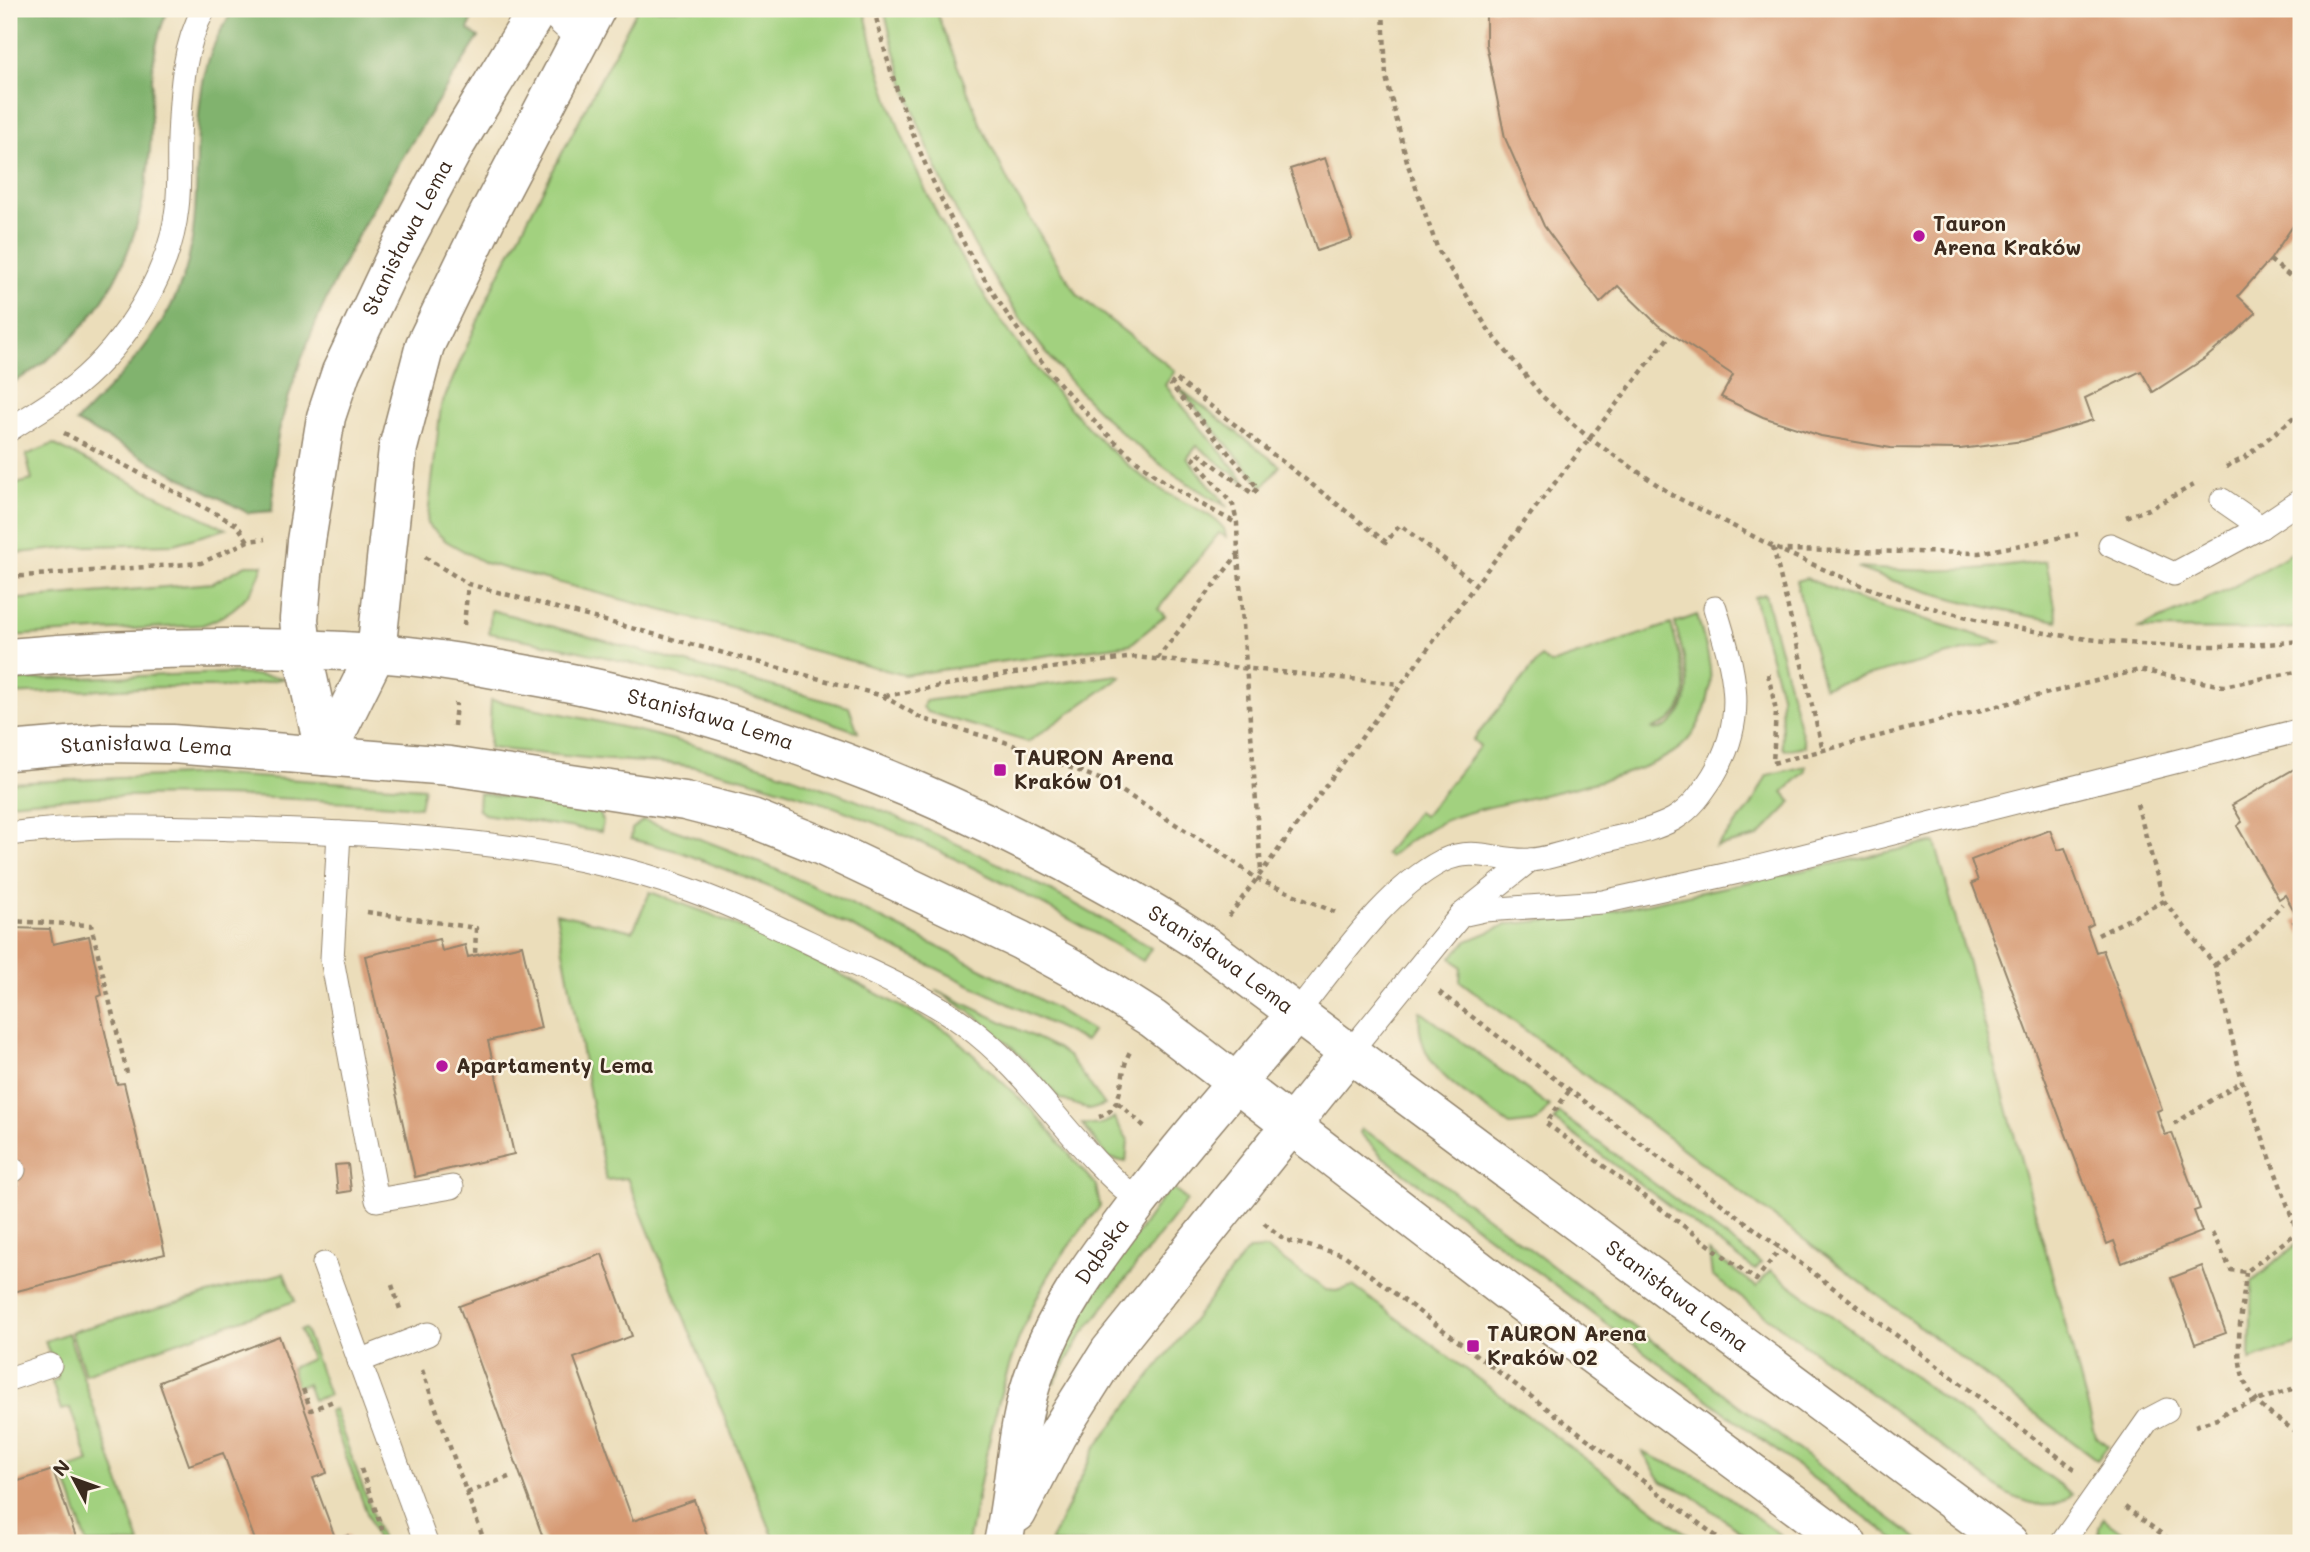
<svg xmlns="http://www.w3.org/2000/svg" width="2310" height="1552" font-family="Mali,sans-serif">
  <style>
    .green { fill: #a2d17f; stroke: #6e7e4e; stroke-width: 2 }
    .forest { fill: #81b36e; stroke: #5e6e46; stroke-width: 2 }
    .building { fill: #d69a73 }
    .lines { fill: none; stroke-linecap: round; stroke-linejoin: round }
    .lane-casing { stroke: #93846c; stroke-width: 25 }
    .street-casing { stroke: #93846c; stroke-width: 41 }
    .secondary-casing { stroke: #93846c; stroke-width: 41 }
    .path { stroke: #93846c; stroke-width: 4.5; stroke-dasharray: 5 5; stroke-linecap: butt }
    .lane { stroke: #fff; stroke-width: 23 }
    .street { stroke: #fff; stroke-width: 38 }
    .secondary { stroke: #fff; stroke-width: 38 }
    .poi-dot { fill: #b5179e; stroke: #fcf5e5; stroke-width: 2.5 }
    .labels { text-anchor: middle; stroke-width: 5; stroke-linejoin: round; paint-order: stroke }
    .poi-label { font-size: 21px; font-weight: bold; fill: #3b2a1e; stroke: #fcf5e5; text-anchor: start }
    .street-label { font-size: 21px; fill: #3b2a1e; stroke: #fcf5e5 }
  </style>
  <rect width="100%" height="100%" fill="#fcf5e5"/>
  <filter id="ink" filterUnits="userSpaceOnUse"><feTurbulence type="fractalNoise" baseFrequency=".0143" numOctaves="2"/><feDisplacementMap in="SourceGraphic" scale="14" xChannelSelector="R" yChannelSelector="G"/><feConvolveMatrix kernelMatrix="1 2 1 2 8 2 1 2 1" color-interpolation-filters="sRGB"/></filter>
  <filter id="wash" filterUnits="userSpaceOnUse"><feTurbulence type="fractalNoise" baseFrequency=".00686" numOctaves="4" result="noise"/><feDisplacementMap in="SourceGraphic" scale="28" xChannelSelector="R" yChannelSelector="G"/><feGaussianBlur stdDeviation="1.57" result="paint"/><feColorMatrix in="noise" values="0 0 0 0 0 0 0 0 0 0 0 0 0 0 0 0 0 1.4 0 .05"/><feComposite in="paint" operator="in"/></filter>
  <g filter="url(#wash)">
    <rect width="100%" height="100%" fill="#ebddba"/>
    <g class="green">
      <path d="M637 9H864C899 173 986 325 1104 444 1122 461 1141 477 1162 490 1180 502 1212 512 1224 529L1226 537 1219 533 1158 609 1165 616 1131 644 904 675 485 563 446 541 427 524 441 406 494 284Z"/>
      <path d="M884 9H935L981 125 1009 183 1055 260 1078 295 1175 371 1165 385 1249 486 1197 446 1187 458 1228 507C1046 410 929 205 884 9Z"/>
      <path d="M1179 388 1280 466 1263 487Z"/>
      <path d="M53 444 226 529 174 544 88 546 9 554V486L32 480 26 455Z"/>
      <path d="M2301 548V627L2275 630 2137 629 2224 592Z"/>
      <path d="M2046 561 2058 621C1989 610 1922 592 1856 568 1921 572 1981 572 2046 561Z"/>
      <path d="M246 565H263C255 595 232 615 202 625L9 636V600L213 583Z"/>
      <path d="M1806 578 1856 599 2000 642 1824 687 1796 581Z"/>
      <path d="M1765 594 1805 746 1785 750 1782 747 1781 694 1754 597Z"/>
      <path d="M491 610 849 707 858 732C737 688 616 656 489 633Z"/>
      <path d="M1697 615C1703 638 1713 664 1710 688 1707 708 1698 731 1683 745 1645 780 1521 797 1467 813 1437 821 1412 837 1389 857L1385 854 1417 812 1424 816 1480 746 1473 740 1541 657 1551 664 1671 624C1681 663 1705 712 1652 729 1658 731 1665 728 1671 723 1702 697 1682 655 1675 623Z"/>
      <path d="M232 673 286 678 239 687H163L9 694V680H17Z"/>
      <path d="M1118 675 1121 677 1028 742 927 712 923 707 925 701Z"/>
      <path d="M491 700C567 714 643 730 718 752 869 798 1016 866 1151 948L1143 961C1006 881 862 803 706 769 675 762 642 762 611 760 570 757 529 752 489 748Z"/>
      <path d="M1806 766V771L1783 792 1792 802 1758 837 1716 847 1750 808 1767 775Z"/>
      <path d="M207 774 424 788 420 807C283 797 146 789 9 803V783Z"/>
      <path d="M479 793 598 810 603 821 601 832 484 814 478 809Z"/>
      <path d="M643 820C736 848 822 889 908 932 970 963 1034 993 1092 1031L1085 1041 772 888 681 852 631 839 632 829Z"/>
      <path d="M1935 842 2096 1437 2108 1446 2097 1460 1460 981 1461 967 1451 957 1467 941 1508 924 1585 917Z"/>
      <path d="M650 892 710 914 812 959 949 1032 1033 1111 1096 1186 1100 1206C1083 1228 1064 1250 1050 1274 1001 1356 987 1451 968 1543H776L627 1178 606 1180 556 913 633 931Z"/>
      <path d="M936 990 1057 1048 1069 1057 1105 1105 1090 1110 1060 1099 1012 1047 976 1016Z"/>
      <path d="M1420 1011 1549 1106 1537 1122 1510 1125C1468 1094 1413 1070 1420 1011Z"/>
      <path d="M1559 1113 1761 1263 1755 1270 1554 1120Z"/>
      <path d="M1114 1118 1128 1140 1126 1162 1109 1158 1082 1124 1100 1125Z"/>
      <path d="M1361 1129 1396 1149 1923 1543H1900L1383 1157 1360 1133Z"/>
      <path d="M1170 1187 1187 1200 1082 1335 1054 1383 1051 1380 1074 1323Z"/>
      <path d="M2300 1241 2301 1343 2250 1360 2252 1282Z"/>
      <path d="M1267 1249 1326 1290 1336 1291 1353 1286 1699 1543H1050L1095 1448 1243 1256 1249 1250Z"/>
      <path d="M1709 1252 1757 1287 1770 1270 2072 1494C2052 1514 2029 1503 2007 1494L1712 1276Z"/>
      <path d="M284 1273 295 1301 85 1374 71 1332Z"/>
      <path d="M305 1329 329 1395 313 1400 307 1384 297 1387 291 1368 311 1359 300 1330Z"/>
      <path d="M68 1333 140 1543H87L63 1471 89 1462 70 1408 61 1410 52 1382 58 1379 45 1341Z"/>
      <path d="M334 1409 383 1543H378L329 1411Z"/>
      <path d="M1642 1452 1706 1480 1791 1543H1756L1690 1494 1662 1482Z"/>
      <path d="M2103 1518 2137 1543H2100L2099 1527Z"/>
    </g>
    <g class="forest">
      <path d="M9 9H169C146 53 153 102 150 150 142 251 100 335 9 385Z"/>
      <path d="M235 9H475L468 30 479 37C400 159 315 288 279 431 273 456 274 485 272 511L248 513 76 422C118 379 167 332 185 272 211 186 176 83 235 9Z"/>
    </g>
    <g id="blocks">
      <g class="building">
        <path d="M1486 9H2301V227L2295 223 2270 260 2238 296 2256 313 2237 331 2207 357 2153 392 2141 371 2085 398 2093 420 2023 441 1960 449 1891 448 1821 436 1763 417 1721 397 1733 375 1658 325 1618 286 1600 303 1544 226 1505 138 1486 44Z"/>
        <path d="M1325 158 1352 239 1317 251 1290 169Z"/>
        <path d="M2301 765V936L2293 922 2299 919 2285 895 2279 899 2237 826 2242 822 2232 805Z"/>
        <path d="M2050 830 2058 850 2065 848 2093 924 2087 927 2096 952 2103 950 2162 1109 2157 1111 2165 1135 2172 1133 2200 1209 2194 1211 2202 1232 2122 1263 2114 1241 2107 1244 1972 883 1978 881 1971 860Z"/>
        <path d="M9 928 50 929 53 944 89 936 102 995 97 997 117 1084 124 1083 165 1254 9 1293V1188L18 1185 9 1153Z"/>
        <path d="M439 939 442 951 465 945 468 957 522 945 541 1028 488 1041 514 1154 415 1177 365 956Z"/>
        <path d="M348 1164 351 1191 338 1193 335 1165Z"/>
        <path d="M602 1254 632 1336 574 1358 633 1521 694 1500 710 1543H545L459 1306Z"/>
        <path d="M2202 1266 2226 1333 2195 1344 2171 1278Z"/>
        <path d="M279 1336 327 1473 313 1478 336 1540 348 1535 352 1543H256L223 1453 189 1465 159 1382Z"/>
        <path d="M53 1470 78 1543H9V1484Z"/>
      </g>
    </g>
  </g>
  <g filter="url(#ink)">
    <use href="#blocks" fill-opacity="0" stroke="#93846c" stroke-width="2"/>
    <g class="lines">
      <defs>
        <g id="lane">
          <path d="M545 9 579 41"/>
          <path d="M9 430C31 415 55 402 76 385 126 344 170 274 177 208 180 185 178 162 179 139 181 95 182 48 204 9"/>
          <path d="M2222 500 2261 527"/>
          <path d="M2110 545 2174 574 2261 527 2301 500"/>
          <path d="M339 833 332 959 377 1200 452 1187"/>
          <path d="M9 834C85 824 163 827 240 829 385 833 552 840 690 890 743 909 793 935 844 959 885 979 927 997 964 1024 1034 1075 1072 1149 1139 1201"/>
          <path d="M1461 915 1484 910 1603 902 1743 871 2301 730"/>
          <path d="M1296 1014C1337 964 1384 891 1442 861 1475 845 1500 863 1531 860 1555 858 1580 847 1603 841 1627 835 1652 831 1674 819 1692 808 1702 793 1713 776 1749 717 1734 670 1715 608"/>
          <path d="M1349 1053 1461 915 1530 860"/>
          <path d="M9 1171 14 1170"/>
          <path d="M324 1264 426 1543"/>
          <path d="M359 1361 428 1334"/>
          <path d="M9 1379 50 1365"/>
          <path d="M2062 1543 2148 1420 2167 1410"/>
        </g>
        <g id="street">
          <path d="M325 756 376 653 398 448 425 345 487 217 596 9"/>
          <path id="s1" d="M325 756 302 650 299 619 306 541 326 417 341 372 393 262 456 144 538 9"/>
          <path d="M1017 1513 1057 1435 1110 1351 1349 1053"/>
          <path id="s2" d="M1003 1543C1016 1484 1015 1424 1037 1367 1058 1309 1093 1262 1130 1213 1182 1144 1239 1079 1296 1014"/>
        </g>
        <g id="secondary">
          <path id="s3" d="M9 658C127 647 257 645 375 653 421 656 467 664 512 672 760 714 996 809 1206 946L2009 1543"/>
          <path id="s4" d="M9 751 103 743 172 744 450 766 685 801 752 818 822 846 1020 940 1079 972 1153 1019 1505 1290 1847 1543"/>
        </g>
      </defs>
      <use href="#lane" class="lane-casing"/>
      <use href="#street" class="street-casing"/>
      <use href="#secondary" class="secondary-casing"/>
      <g class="path">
        <path d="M874 9C913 175 1005 349 1137 461 1167 486 1202 505 1236 523"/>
        <path d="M1383 9 1386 77 1408 165 1438 250 1488 329 1543 397 1590 439 1674 496 1780 550 1979 553 2078 534"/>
        <path d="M2270 260 2301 285"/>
        <path d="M64 433 237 525 248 541"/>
        <path d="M2226 467 2244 458 2301 412"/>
        <path d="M2126 517 2149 509 2194 485"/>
        <path d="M1773 547 1823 750"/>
        <path d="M1784 552C1815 565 1846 580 1877 591 2015 637 2157 656 2301 641"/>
        <path d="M1238 555 1261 871"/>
        <path d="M425 557 468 584 883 696 923 719 1005 742 1107 782 1219 851 1257 879 1335 912"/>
        <path d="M9 577 201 563 248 541 265 539"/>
        <path d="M464 625 468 584"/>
        <path d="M1157 659 1238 554 1237 523 1233 505 1194 459 1198 453 1253 494 1258 488 1171 385 1176 379 1386 542 1400 525 1476 584"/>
        <path d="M1768 674 1776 711 1773 763 2139 670 2223 686 2301 671"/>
        <path d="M885 696 1007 674 1134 657 1400 684"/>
        <path d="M454 726 456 703"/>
        <path d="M2137 804 2164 901 2215 965 2242 1081 2297 1231"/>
        <path d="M367 912 476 928 475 955"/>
        <path d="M1229 916 1476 584 1671 334"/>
        <path d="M9 921 91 925 127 1073"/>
        <path d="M2098 935 2164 901"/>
        <path d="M2215 965 2253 936 2282 904"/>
        <path d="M1439 992 2076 1470"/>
        <path d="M1569 1091 1546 1123 1756 1280 1780 1249"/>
        <path d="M1118 1103 1145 1127"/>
        <path d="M1099 1117C1128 1107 1117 1072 1131 1050"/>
        <path d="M2174 1124 2242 1081"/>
        <path d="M1264 1223 1285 1240 1344 1255 1725 1543"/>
        <path d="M2212 1233 2231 1270 2246 1272 2301 1229"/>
        <path d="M2246 1272C2243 1311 2228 1365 2254 1398 2265 1413 2286 1424 2301 1435"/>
        <path d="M392 1285 401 1312"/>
        <path d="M422 1370 485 1543"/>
        <path d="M303 1389 311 1410 336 1400"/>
        <path d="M2195 1426 2217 1419 2227 1411 2301 1386"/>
        <path d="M361 1469 387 1543"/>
        <path d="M467 1493 511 1476"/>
        <path d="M2125 1507 2174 1543"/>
      </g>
      <use href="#lane" class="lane"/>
      <use href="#street" class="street"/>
      <use href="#secondary" class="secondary"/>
    </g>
  </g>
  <g class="poi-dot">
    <circle cx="1919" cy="236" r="7"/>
    <rect x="993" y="763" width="14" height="14" rx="3.5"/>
    <circle cx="442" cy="1066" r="7"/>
    <rect x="1466" y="1339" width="14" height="14" rx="3.5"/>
  </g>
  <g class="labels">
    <g class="poi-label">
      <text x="1933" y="231">Tauron<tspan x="1933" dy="24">Arena Kraków</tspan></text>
      <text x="1014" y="765">TAURON Arena<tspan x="1014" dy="24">Kraków 01</tspan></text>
      <text x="456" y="1073">Apartamenty Lema</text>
      <text x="1487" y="1341">TAURON Arena<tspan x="1487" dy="24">Kraków 02</tspan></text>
    </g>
    <g class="street-label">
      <text dy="7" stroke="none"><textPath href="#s1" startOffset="541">Stanisława Lema</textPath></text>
      <text dy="7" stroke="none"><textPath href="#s3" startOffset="709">Stanisława Lema</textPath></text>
      <text dy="7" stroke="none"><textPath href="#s4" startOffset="138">Stanisława Lema</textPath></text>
      <text dy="7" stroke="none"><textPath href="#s3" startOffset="1276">Stanisława Lema</textPath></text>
      <text dy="7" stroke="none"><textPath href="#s2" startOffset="313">Dąbska</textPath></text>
      <text dy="7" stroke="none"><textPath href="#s3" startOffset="1843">Stanisława Lema</textPath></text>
    </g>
  </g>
  <rect width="2310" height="1552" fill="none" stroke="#fcf5e5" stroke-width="35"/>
  <g transform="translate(74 1479) rotate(311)" stroke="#fcf5e5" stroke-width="5" paint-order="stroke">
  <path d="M0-5L12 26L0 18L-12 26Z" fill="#3b2a1e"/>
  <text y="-10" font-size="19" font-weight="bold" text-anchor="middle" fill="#3b2a1e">N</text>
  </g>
</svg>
